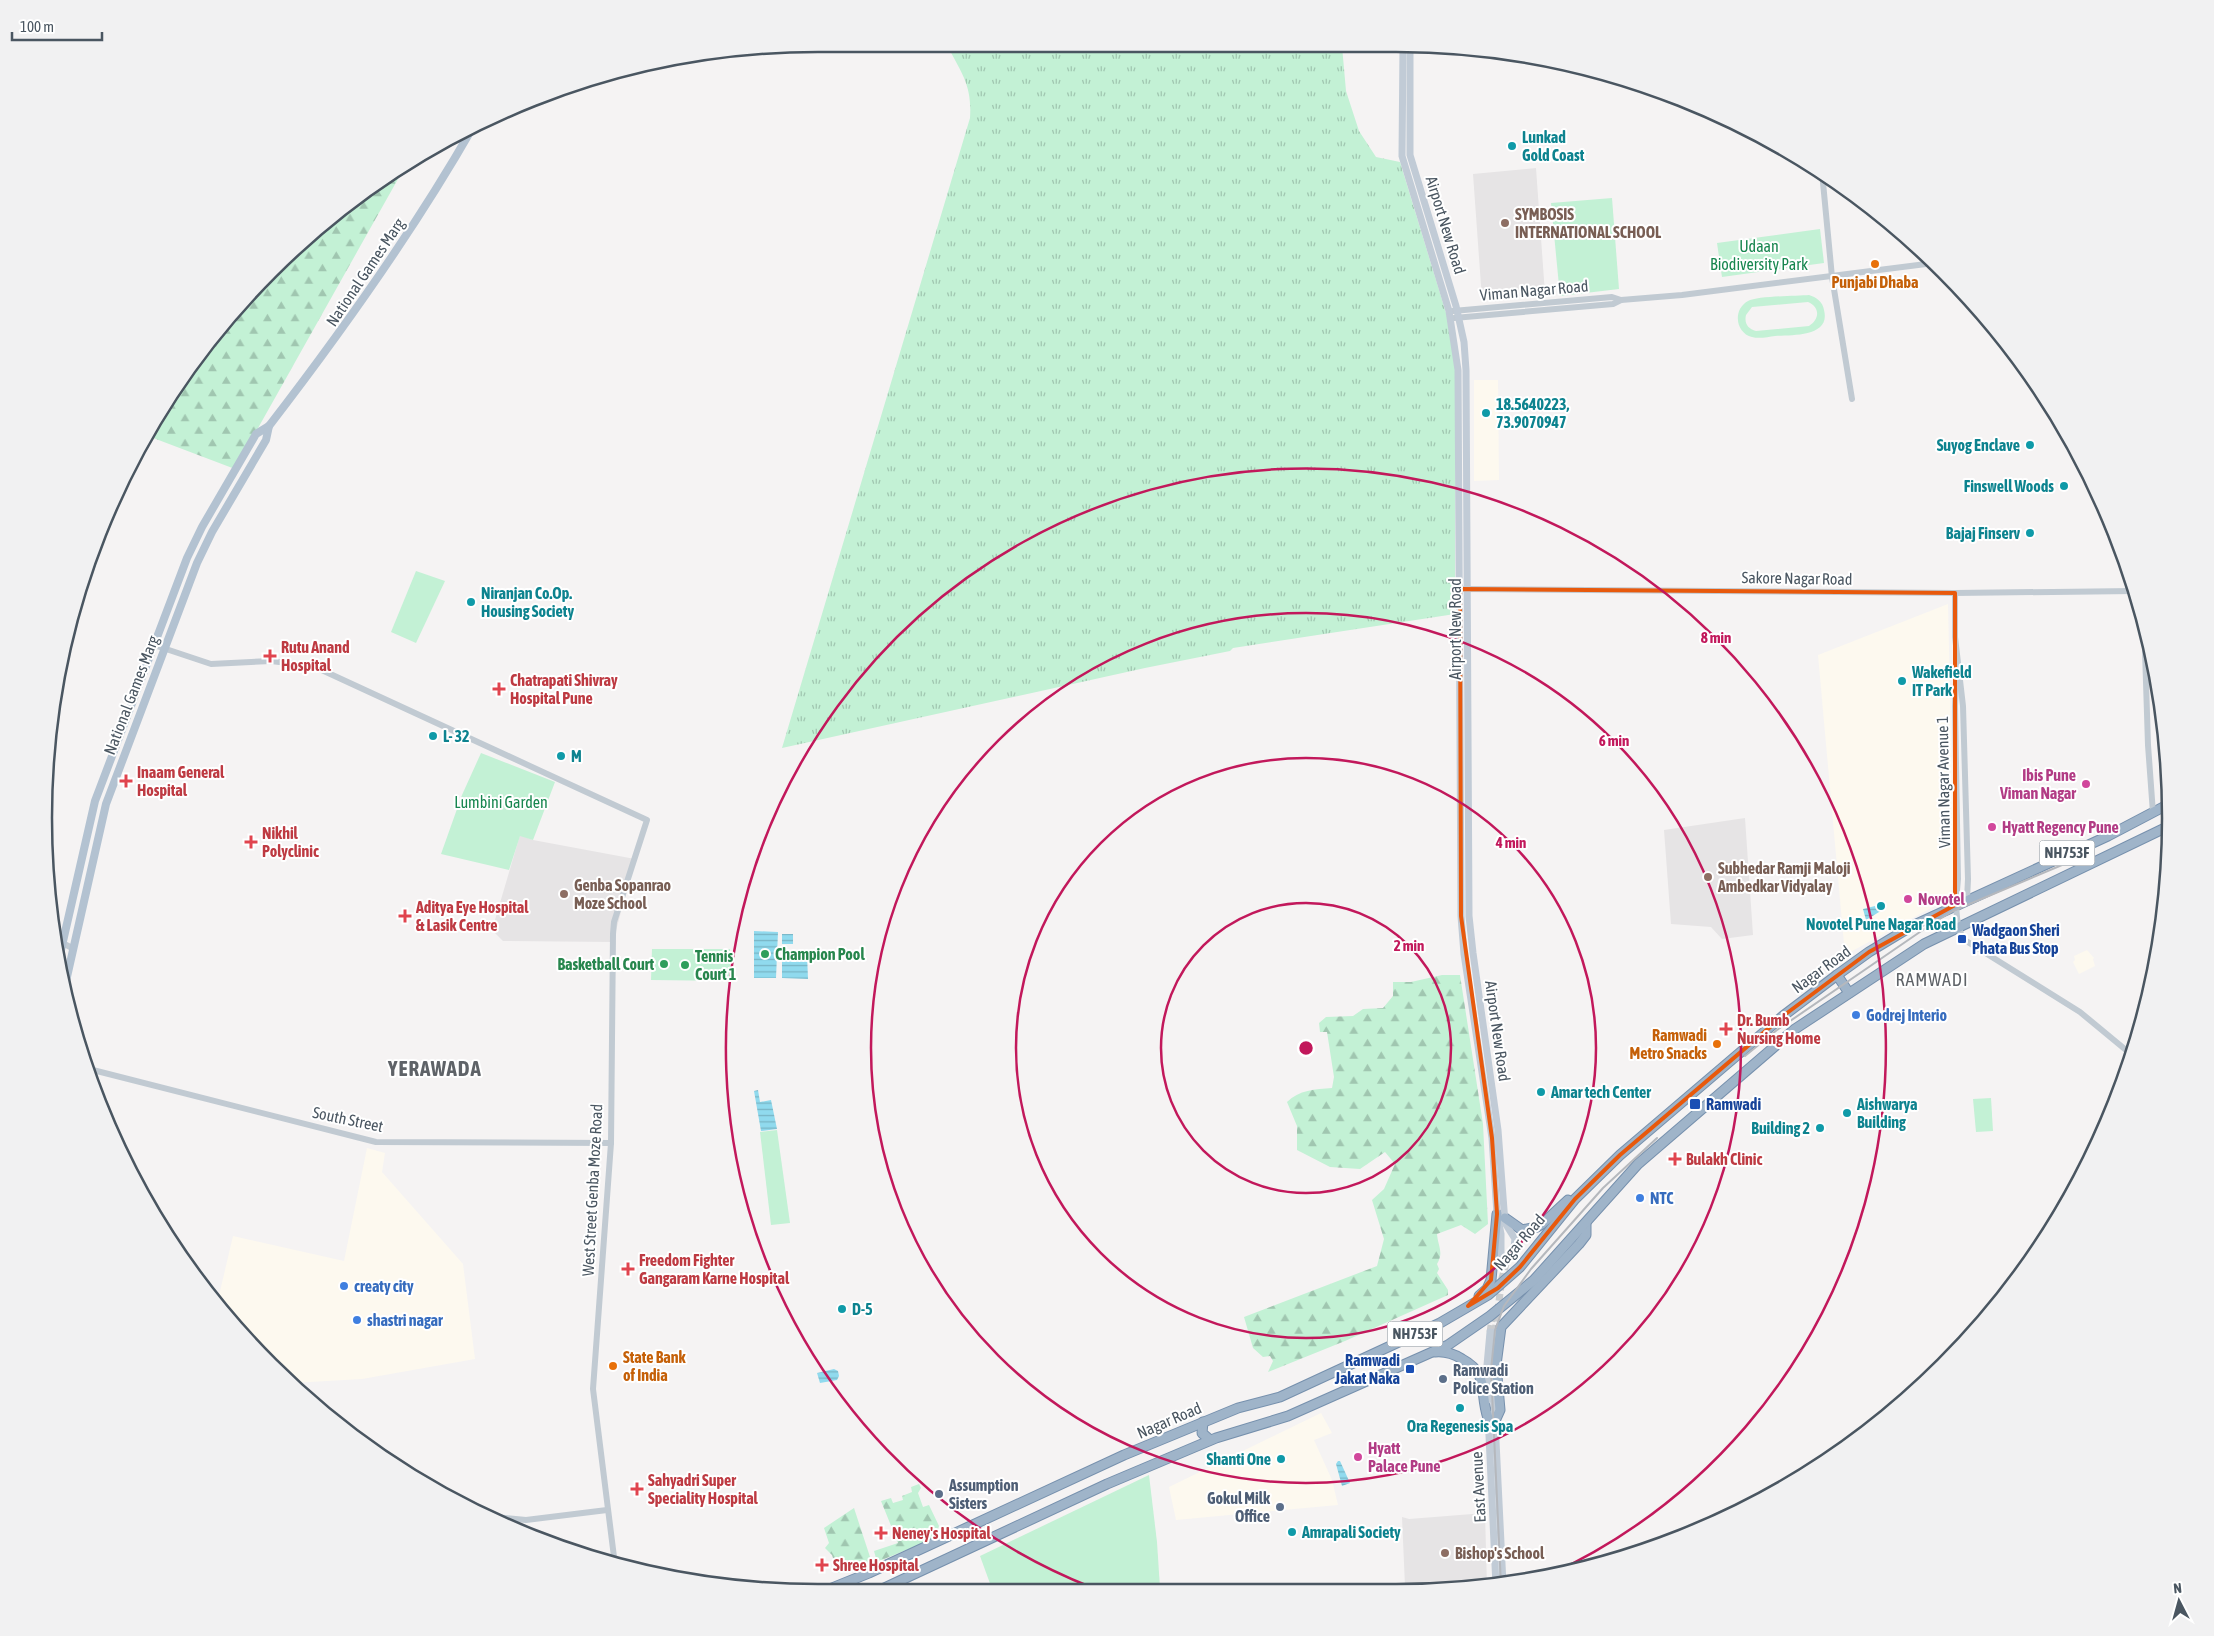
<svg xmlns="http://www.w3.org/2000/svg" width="2214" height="1636" font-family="'Asap Condensed',sans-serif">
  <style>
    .commercial { fill: #fdf9ef }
    .education { fill: #e6e4e5 }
    .grass { fill: url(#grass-tufts) }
    .forest { fill: url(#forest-firs) }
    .park { fill: #c3f1d5; fill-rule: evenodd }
    .water { fill: url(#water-rules) }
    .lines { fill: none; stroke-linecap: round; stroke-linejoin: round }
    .secondary-tunnel { stroke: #caccce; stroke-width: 7; stroke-dasharray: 7 3.5; stroke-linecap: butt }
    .trunk-casing { stroke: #7690ad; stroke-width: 11 }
    .tertiary { stroke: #c1cad2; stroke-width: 6 }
    .secondary { stroke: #c1cbd6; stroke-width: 7 }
    .primary { stroke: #b3c2d1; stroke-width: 8 }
    .trunk { stroke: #9fb4c9; stroke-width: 9 }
    .rail { stroke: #b5b8bd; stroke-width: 2 }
    .marked { fill: none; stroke: #e8590c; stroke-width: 4; stroke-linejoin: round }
    .ring { fill: none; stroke: #c2185b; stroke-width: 2.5 }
    .culture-dot { fill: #0f9aa8; stroke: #fff; stroke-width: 2 }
    .education-dot { fill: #8d6e63; stroke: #fff; stroke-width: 2 }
    .food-dot { fill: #e8710a; stroke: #fff; stroke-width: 2 }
    .health-dot { fill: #e0444e; stroke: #fff; stroke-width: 2 }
    .hotel-dot { fill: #d1479c; stroke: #fff; stroke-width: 2 }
    .transit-dot { fill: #1a4fb4; stroke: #fff; stroke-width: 2 }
    .leisure-dot { fill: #2e9e5b; stroke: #fff; stroke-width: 2 }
    .shop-dot { fill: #3f7fe0; stroke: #fff; stroke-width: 2 }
    .service-dot { fill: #5c6f8a; stroke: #fff; stroke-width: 2 }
    .labels { text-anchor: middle; stroke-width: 4; stroke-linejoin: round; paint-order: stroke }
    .shield { fill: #fff; stroke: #808990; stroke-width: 1 }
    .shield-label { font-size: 15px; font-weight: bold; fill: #4a5661 }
    .culture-label { font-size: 16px; font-weight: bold; fill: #0d838f; stroke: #fff; text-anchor: start }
    .education-label { font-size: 16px; font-weight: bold; fill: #785e54; stroke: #fff; text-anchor: start }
    .street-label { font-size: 16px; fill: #4a5661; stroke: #fff }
    .park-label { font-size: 16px; fill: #17864f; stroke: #fff }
    .food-label { font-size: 16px; font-weight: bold; fill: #c56008; stroke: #fff }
    .health-label { font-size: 16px; font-weight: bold; fill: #be3a42; stroke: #fff; text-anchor: start }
    .hotel-label { font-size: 16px; font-weight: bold; fill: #b23c85; stroke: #fff; text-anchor: start }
    .transit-label { font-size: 16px; font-weight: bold; fill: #164399; stroke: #fff; text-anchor: start }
    .leisure-label { font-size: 16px; font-weight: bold; fill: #27864d; stroke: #fff; text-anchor: start }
    .shop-label { font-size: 16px; font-weight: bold; fill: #366cbe; stroke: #fff; text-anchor: start }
    .service-label { font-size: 16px; font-weight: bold; fill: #4e5e75; stroke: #fff; text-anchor: start }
    .neighbourhood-label { font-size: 18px; letter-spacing: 1px; fill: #5f6368; stroke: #fff }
    .district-label { font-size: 21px; font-weight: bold; letter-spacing: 1px; fill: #5f6368; stroke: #fff }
    .rim { fill: none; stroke: #4a5661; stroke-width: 2.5 }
    .centre { fill: #c2185b; stroke: #fff; stroke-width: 2.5 }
    .ring-label { font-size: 15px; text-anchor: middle; font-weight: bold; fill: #c2185b; stroke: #fff; stroke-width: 4; stroke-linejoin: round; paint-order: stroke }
  </style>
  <defs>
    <pattern id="grass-tufts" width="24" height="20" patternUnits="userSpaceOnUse" patternTransform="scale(1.25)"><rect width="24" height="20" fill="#c3f1d5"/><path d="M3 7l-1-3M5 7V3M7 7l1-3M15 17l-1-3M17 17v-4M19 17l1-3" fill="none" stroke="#a0c6b0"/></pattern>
    <pattern id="forest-firs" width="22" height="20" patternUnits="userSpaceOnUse" patternTransform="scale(1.25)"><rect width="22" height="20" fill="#c3f1d5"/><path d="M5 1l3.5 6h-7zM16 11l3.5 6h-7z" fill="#a0c6b0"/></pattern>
    <pattern id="water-rules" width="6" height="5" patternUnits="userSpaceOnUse" patternTransform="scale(1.25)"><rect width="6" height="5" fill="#90daee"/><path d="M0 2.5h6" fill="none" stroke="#78b4c4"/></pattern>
  </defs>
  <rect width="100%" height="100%" fill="#f5f3f3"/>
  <g class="commercial">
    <path d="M1474 380H1498L1499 480 1474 481Z"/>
    <path d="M1948 604 1954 868 1951 897 1845 955 1818 655Z"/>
    <path d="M2087 950 2094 958 2093 959 2095 966 2079 974 2073 962 2075 960 2074 956Z"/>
    <path d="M367 1148 385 1153 382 1172 463 1264 475 1359 362 1379 292 1383 217 1304 233 1236 344 1261Z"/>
    <path d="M1321 1413 1332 1433 1314 1440 1332 1480 1338 1505 1176 1520 1169 1487Z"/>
  </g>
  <g class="education">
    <path d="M1536 168 1545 294 1482 299 1473 174Z"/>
    <path d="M1745 818 1753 935 1722 939 1711 927 1671 924 1664 830Z"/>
    <path d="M520 835 533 840 635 859 613 942 503 941 492 930Z"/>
    <path d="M1485 1513 1487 1586H1405L1402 1517 1409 1519Z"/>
  </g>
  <path class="grass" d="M1342 46 1346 91 1359 131 1376 157 1400 162 1450 326 1455 360V614L1233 648 1230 651 1145 668 782 748 970 118C972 87 963 75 949 49Z"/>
  <g class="forest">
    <path d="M407 163 235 469 148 436 204 347 270 271 346 204Z"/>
    <path d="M1442 975H1460L1483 1124 1488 1224 1475 1234 1461 1225 1437 1234C1438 1246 1444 1253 1437 1264L1439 1269 1437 1273 1448 1290V1295L1345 1341 1268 1372 1273 1361 1270 1356 1263 1357 1253 1348 1244 1317 1377 1266 1384 1239 1372 1200 1384 1189 1395 1164 1385 1152 1360 1169 1330 1167 1297 1150V1126L1287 1102C1299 1090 1315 1089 1332 1088L1334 1077 1327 1032H1320L1319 1023 1326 1017 1353 1016 1363 1009 1383 1008 1393 996V982H1411Z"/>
    <path d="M919 1484 921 1488 918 1493 923 1507 929 1505 939 1526 935 1538 877 1562 874 1551 898 1543 881 1501 891 1498 893 1503 903 1500 902 1496 912 1492 911 1487Z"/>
    <path d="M854 1508 872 1563 838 1573 832 1555 825 1548 829 1543 824 1528Z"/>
  </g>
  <g class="park">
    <path d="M1612 198 1619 289 1560 296 1551 203Z"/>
    <path d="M1820 229 1824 263 1722 277 1717 243Z"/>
    <path d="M1809 295C1816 297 1823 302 1824 310 1831 337 1792 335 1775 336 1768 337 1759 339 1752 337 1736 333 1732 310 1748 301 1757 296 1796 296 1809 295ZM1808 302C1820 307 1820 319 1809 326L1756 331C1748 329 1744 323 1746 315L1752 307Z"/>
    <path d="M416 571 445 581 416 643 391 632Z"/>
    <path d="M481 753 555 782 533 840 520 836 509 870 441 854 462 795Z"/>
    <path d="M652 949H730V981L651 980Z"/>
    <path d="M1991 1098 1993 1131 1976 1132 1973 1099Z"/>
    <path d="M777 1130 790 1223 771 1225 760 1132Z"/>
    <path d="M1149 1475 1157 1542 1160 1588 992 1589 980 1556Z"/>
  </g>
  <g class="water">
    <path d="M1883 904 1884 909 1866 920 1863 909Z"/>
    <path d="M754 931 778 932 776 978H754Z"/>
    <rect x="782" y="934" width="11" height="10"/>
    <path d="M807 954 808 979 782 978V955Z"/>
    <path d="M758 1090 760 1102 771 1100 777 1129 761 1131 754 1091Z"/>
    <path d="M834 1369 838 1371 839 1376 837 1380 820 1383 817 1373Z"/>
    <path d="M1338 1461H1340L1350 1483 1342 1486 1336 1464Z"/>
  </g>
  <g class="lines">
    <g class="secondary-tunnel">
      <path d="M1490 1332 1493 1313"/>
      <path d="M1495 1332 1502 1278 1508 1257"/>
    </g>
    <defs>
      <g id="trunk">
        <path d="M1837 975 1849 993"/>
        <path d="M1505 1218 1522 1230 1537 1227 1542 1224 1568 1200"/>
        <path d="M1479 1296 1487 1289 1491 1280 1497 1214"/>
        <path d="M1435 1352C1445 1351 1454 1354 1462 1359 1490 1374 1479 1392 1488 1418"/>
        <path d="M1495 1421 1500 1410 1496 1365 1501 1327 1579 1244 1586 1235V1224"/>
        <path d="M1203 1422 1202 1433 1210 1440"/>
        <path d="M827 1590 869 1573 1124 1455 1238 1408 1280 1397 1440 1323 1488 1295 1520 1267 1575 1199 1620 1155 1783 1016 1837 975 1869 952 1912 926 2108 836 2167 805"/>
        <path d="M880 1590 1107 1484 1216 1438 1288 1416 1448 1345 1490 1316 1534 1280 1638 1164 1795 1029 1924 944 2167 827"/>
      </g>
    </defs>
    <use href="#trunk" class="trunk-casing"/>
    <g class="tertiary">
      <path d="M1822 172 1832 277 1852 399"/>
      <path d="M1453 311 1612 297 1621 300"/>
      <path d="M1454 318 1613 304 1621 300 1682 295 1934 263"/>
      <path d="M1464 589 1955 593 2134 591"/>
      <path d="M1955 593V637L1963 706 1968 879 1967 900"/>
      <path d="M2144 619 2148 745 2153 813"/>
      <path d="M154 645 211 664 271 661 313 666 647 820 614 922 613 934 611 1143 593 1389 615 1565"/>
      <path d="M1957 657 1955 706 1958 879C1956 901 1954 919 1963 939L2080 1012 2132 1055"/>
      <path d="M55 939 72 948"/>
      <path d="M85 1068 376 1142 611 1143"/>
      <path d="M486 1516 526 1520 607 1510"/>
    </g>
    <g class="secondary">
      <path d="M1403 46 1402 156 1449 311 1458 370 1461 916 1464 954 1492 1138 1497 1214 1501 1234V1261"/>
      <path d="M1410 46V155L1456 306 1464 342 1466 370 1469 916 1473 953 1498 1130 1505 1223 1515 1239 1514 1247 1508 1257"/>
      <path d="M1492 1364 1495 1332"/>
      <path d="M1493 1380 1503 1584"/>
      <path d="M1488 1400 1487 1365 1490 1332"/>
      <path d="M1488 1414 1496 1586"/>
    </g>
    <g class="primary">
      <path d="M58 963 95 801 187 558 202 527 256 434 269 426C343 330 413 232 473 127"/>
      <path d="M64 990 106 804 197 563 212 532 266 440 269 426"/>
    </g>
    <use href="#trunk" class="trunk"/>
    <g class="rail">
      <path d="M1745 1056 1777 1030 1933 923 1953 911 2081 857"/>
      <path d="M1501 1585 1491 1370 1495 1330 1504 1306 1531 1269 1603 1188 1657 1138"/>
    </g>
  </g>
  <path class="marked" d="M1460 589 1955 593V905L1869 952 1783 1016 1620 1155 1575 1199 1520 1267 1498 1288 1468 1306 1491 1280 1497 1214 1492 1138 1461 916Z"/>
  <g class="ring">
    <circle cx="1306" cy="1048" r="145"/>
    <circle cx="1306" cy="1048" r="290"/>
    <circle cx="1306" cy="1048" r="435"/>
    <path d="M1093 1588A580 580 0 1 1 1547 1576"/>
  </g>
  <g class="culture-dot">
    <circle cx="1512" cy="146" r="5"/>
    <circle cx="1486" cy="413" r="5"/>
    <circle cx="2030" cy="445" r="5"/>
    <circle cx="2064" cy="486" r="5"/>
    <circle cx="2030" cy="533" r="5"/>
    <circle cx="471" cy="602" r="5"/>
    <circle cx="1902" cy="681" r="5"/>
    <circle cx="433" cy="736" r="5"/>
    <circle cx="561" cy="756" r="5"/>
    <circle cx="1881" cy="906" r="5"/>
    <circle cx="1541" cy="1092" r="5"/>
    <circle cx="1847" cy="1113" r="5"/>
    <circle cx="1820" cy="1128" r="5"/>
    <circle cx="842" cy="1309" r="5"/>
    <circle cx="1460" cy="1408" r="5"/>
    <circle cx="1281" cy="1459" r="5"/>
    <circle cx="1292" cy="1532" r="5"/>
  </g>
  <g class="education-dot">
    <circle cx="1505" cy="223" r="5"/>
    <circle cx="1708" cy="877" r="5"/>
    <circle cx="564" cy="894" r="5"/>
    <circle cx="1445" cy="1553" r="5"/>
  </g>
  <g class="food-dot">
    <circle cx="1875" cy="264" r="5"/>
    <circle cx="1717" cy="1044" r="5"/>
    <circle cx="613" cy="1366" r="5"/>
  </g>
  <g class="health-dot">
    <path d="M267.5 648.5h5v5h5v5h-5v5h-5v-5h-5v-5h5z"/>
    <path d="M496.5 681.5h5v5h5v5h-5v5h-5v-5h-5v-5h5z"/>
    <path d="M123.5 773.5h5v5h5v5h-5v5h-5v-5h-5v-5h5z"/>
    <path d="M248.5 834.5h5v5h5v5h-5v5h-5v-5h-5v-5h5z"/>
    <path d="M402.5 908.5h5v5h5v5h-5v5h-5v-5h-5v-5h5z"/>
    <path d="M1723.5 1021.5h5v5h5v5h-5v5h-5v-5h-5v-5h5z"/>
    <path d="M1672.5 1151.5h5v5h5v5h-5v5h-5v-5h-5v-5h5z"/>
    <path d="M625.5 1261.5h5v5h5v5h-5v5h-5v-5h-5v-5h5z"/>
    <path d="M634.5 1481.5h5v5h5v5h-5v5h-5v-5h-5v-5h5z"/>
    <path d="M878.5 1525.5h5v5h5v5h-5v5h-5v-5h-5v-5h5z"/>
    <path d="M819.5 1557.5h5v5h5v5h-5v5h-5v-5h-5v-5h5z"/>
  </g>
  <g class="hotel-dot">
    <circle cx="2086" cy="784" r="5"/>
    <circle cx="1992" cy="827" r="5"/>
    <circle cx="1908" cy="899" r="5"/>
    <circle cx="1358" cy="1457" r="5"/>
  </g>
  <g class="transit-dot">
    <rect x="1957" y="934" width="10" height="10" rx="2.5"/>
    <rect x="1689" y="1098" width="12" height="12" rx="2.5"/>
    <rect x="1405" y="1364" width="10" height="10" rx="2.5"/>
  </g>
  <g class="leisure-dot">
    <circle cx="765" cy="954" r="5"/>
    <circle cx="664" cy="964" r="5"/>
    <circle cx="685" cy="965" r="5"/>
  </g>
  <g class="shop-dot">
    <circle cx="1856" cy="1015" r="5"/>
    <circle cx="1640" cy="1198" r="5"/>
    <circle cx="344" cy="1286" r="5"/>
    <circle cx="357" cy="1320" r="5"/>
  </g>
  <g class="service-dot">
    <circle cx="1443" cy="1379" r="5"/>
    <circle cx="939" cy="1494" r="5"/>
    <circle cx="1280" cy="1507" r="5"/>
  </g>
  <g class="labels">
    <g class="shield">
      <rect x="2039.5" y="840.5" width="55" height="25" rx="4"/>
      <rect x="1387.5" y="1321.5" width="55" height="25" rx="4"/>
    </g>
    <g class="shield-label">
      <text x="2067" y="858">NH753F</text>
      <text x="1415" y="1339">NH753F</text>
    </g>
    <g class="culture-label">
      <text x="1522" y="143">Lunkad<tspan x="1522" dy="18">Gold Coast</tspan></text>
      <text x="1496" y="410">18.5640223,<tspan x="1496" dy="18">73.9070947</tspan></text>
      <text x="2020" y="451" text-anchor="end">Suyog Enclave</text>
      <text x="2054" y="492" text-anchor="end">Finswell Woods</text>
      <text x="2020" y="539" text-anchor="end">Bajaj Finserv</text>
      <text x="481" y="599">Niranjan Co.Op.<tspan x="481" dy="18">Housing Society</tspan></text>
      <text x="1912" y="678">Wakefield<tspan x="1912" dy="18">IT Park</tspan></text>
      <text x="443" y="742">L- 32</text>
      <text x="571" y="762">M</text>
      <text x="1881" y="930" text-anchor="middle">Novotel Pune Nagar Road</text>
      <text x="1551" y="1098">Amar tech Center</text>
      <text x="1857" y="1110">Aishwarya<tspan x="1857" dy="18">Building</tspan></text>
      <text x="1810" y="1134" text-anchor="end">Building 2</text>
      <text x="852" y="1315">D-5</text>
      <text x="1460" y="1432" text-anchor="middle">Ora Regenesis Spa</text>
      <text x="1271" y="1465" text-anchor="end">Shanti One</text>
      <text x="1302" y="1538">Amrapali Society</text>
    </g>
    <g class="education-label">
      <text x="1515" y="220">SYMBOSIS<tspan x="1515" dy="18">INTERNATIONAL SCHOOL</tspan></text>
      <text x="1718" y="874">Subhedar Ramji Maloji<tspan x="1718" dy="18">Ambedkar Vidyalay</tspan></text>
      <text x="574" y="891">Genba Sopanrao<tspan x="574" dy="18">Moze School</tspan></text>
      <text x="1455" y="1559">Bishop's School</text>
    </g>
    <g class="street-label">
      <text transform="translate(1446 225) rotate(73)" y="6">Airport New Road</text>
      <text transform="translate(365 272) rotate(-56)" y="6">National Games Marg</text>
      <text transform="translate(1534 290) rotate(-5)" y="6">Viman Nagar Road</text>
      <text transform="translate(1797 578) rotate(1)" y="6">Sakore Nagar Road</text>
      <text transform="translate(1455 629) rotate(-90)" y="6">Airport New Road</text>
      <text transform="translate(131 695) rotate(-69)" y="6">National Games Marg</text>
      <text transform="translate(1943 782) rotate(-91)" y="6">Viman Nagar Avenue 1</text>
      <text transform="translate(1821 969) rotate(-36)" y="6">Nagar Road</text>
      <text transform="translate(1498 1031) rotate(82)" y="6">Airport New Road</text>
      <text transform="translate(348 1119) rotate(12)" y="6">South Street</text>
      <text transform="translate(592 1190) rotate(-87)" y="6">West Street Genba Moze Road</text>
      <text transform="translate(1519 1242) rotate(-49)" y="6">Nagar Road</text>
      <text transform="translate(1169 1420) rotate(-23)" y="6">Nagar Road</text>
      <text transform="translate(1478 1487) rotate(-93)" y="6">East Avenue</text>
    </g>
    <g class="park-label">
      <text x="1759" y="252">Udaan<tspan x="1759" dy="18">Biodiversity Park</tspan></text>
      <text x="501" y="808">Lumbini Garden</text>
    </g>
    <g class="food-label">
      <text x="1875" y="288">Punjabi Dhaba</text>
      <text x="1707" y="1041" text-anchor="end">Ramwadi<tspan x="1707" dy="18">Metro Snacks</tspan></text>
      <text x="623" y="1363" text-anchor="start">State Bank<tspan x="623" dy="18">of India</tspan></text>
    </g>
    <g class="health-label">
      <text x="281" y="653">Rutu Anand<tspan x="281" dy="18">Hospital</tspan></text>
      <text x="510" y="686">Chatrapati Shivray<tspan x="510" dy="18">Hospital Pune</tspan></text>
      <text x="137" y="778">Inaam General<tspan x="137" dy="18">Hospital</tspan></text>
      <text x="262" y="839">Nikhil<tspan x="262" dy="18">Polyclinic</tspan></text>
      <text x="416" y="913">Aditya Eye Hospital<tspan x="416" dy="18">&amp; Lasik Centre</tspan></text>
      <text x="1737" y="1026">Dr. Bumb<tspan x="1737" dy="18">Nursing Home</tspan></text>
      <text x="1686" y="1165">Bulakh Clinic</text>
      <text x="639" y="1266">Freedom Fighter<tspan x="639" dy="18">Gangaram Karne Hospital</tspan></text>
      <text x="648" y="1486">Sahyadri Super<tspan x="648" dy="18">Speciality Hospital</tspan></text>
      <text x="892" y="1539">Neney's Hospital</text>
      <text x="833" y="1571">Shree Hospital</text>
    </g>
    <g class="hotel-label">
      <text x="2076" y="781" text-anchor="end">Ibis Pune<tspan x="2076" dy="18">Viman Nagar</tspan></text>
      <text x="2002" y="833">Hyatt Regency Pune</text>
      <text x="1918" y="905">Novotel</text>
      <text x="1368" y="1454">Hyatt<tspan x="1368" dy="18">Palace Pune</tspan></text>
    </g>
    <g class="transit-label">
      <text x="1972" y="936">Wadgaon Sheri<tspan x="1972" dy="18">Phata Bus Stop</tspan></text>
      <text x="1706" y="1110">Ramwadi</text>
      <text x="1400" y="1366" text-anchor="end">Ramwadi<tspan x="1400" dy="18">Jakat Naka</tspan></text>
    </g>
    <g class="leisure-label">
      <text x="775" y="960">Champion Pool</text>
      <text x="695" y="962">Tennis<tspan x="695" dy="18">Court 1</tspan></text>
      <text x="654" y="970" text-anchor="end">Basketball Court</text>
    </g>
    <g class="shop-label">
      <text x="1866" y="1021">Godrej Interio</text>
      <text x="1650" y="1204">NTC</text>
      <text x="354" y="1292">creaty city</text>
      <text x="367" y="1326">shastri nagar</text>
    </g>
    <g class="service-label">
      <text x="1453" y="1376">Ramwadi<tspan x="1453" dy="18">Police Station</tspan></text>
      <text x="949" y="1491">Assumption<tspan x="949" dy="18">Sisters</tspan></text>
      <text x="1270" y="1504" text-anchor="end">Gokul Milk<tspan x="1270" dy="18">Office</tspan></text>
    </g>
    <g class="neighbourhood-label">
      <text x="1932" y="986">RAMWADI</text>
    </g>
    <g class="district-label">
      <text x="435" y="1076">YERAWADA</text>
    </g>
  </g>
  <path d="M0 0H2214V1636H0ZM818 52H1396A766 766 0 0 1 2162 818V818A766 766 0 0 1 1396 1584H818A766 766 0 0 1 52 818V818A766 766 0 0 1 818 52Z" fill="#f1f1f2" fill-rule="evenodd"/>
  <path class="rim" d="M818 52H1396A766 766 0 0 1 2162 818V818A766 766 0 0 1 1396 1584H818A766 766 0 0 1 52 818V818A766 766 0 0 1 818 52Z"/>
  <circle cx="1306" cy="1048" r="8" class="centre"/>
  <g class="ring-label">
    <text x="1716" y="643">8 min</text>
    <text x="1614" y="746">6 min</text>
    <text x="1511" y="848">4 min</text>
    <text x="1409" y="951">2 min</text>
  </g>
  <g transform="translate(2179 1601) rotate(354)" stroke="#ffffff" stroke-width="4" paint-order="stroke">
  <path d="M0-4L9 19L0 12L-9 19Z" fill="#4a5661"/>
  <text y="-8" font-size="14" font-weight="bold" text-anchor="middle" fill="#4a5661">N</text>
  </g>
  <path d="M12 32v8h90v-8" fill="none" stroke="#4a5661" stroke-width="2.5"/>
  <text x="20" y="32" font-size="15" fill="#4a5661" stroke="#ffffff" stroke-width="4" paint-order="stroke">100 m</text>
</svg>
